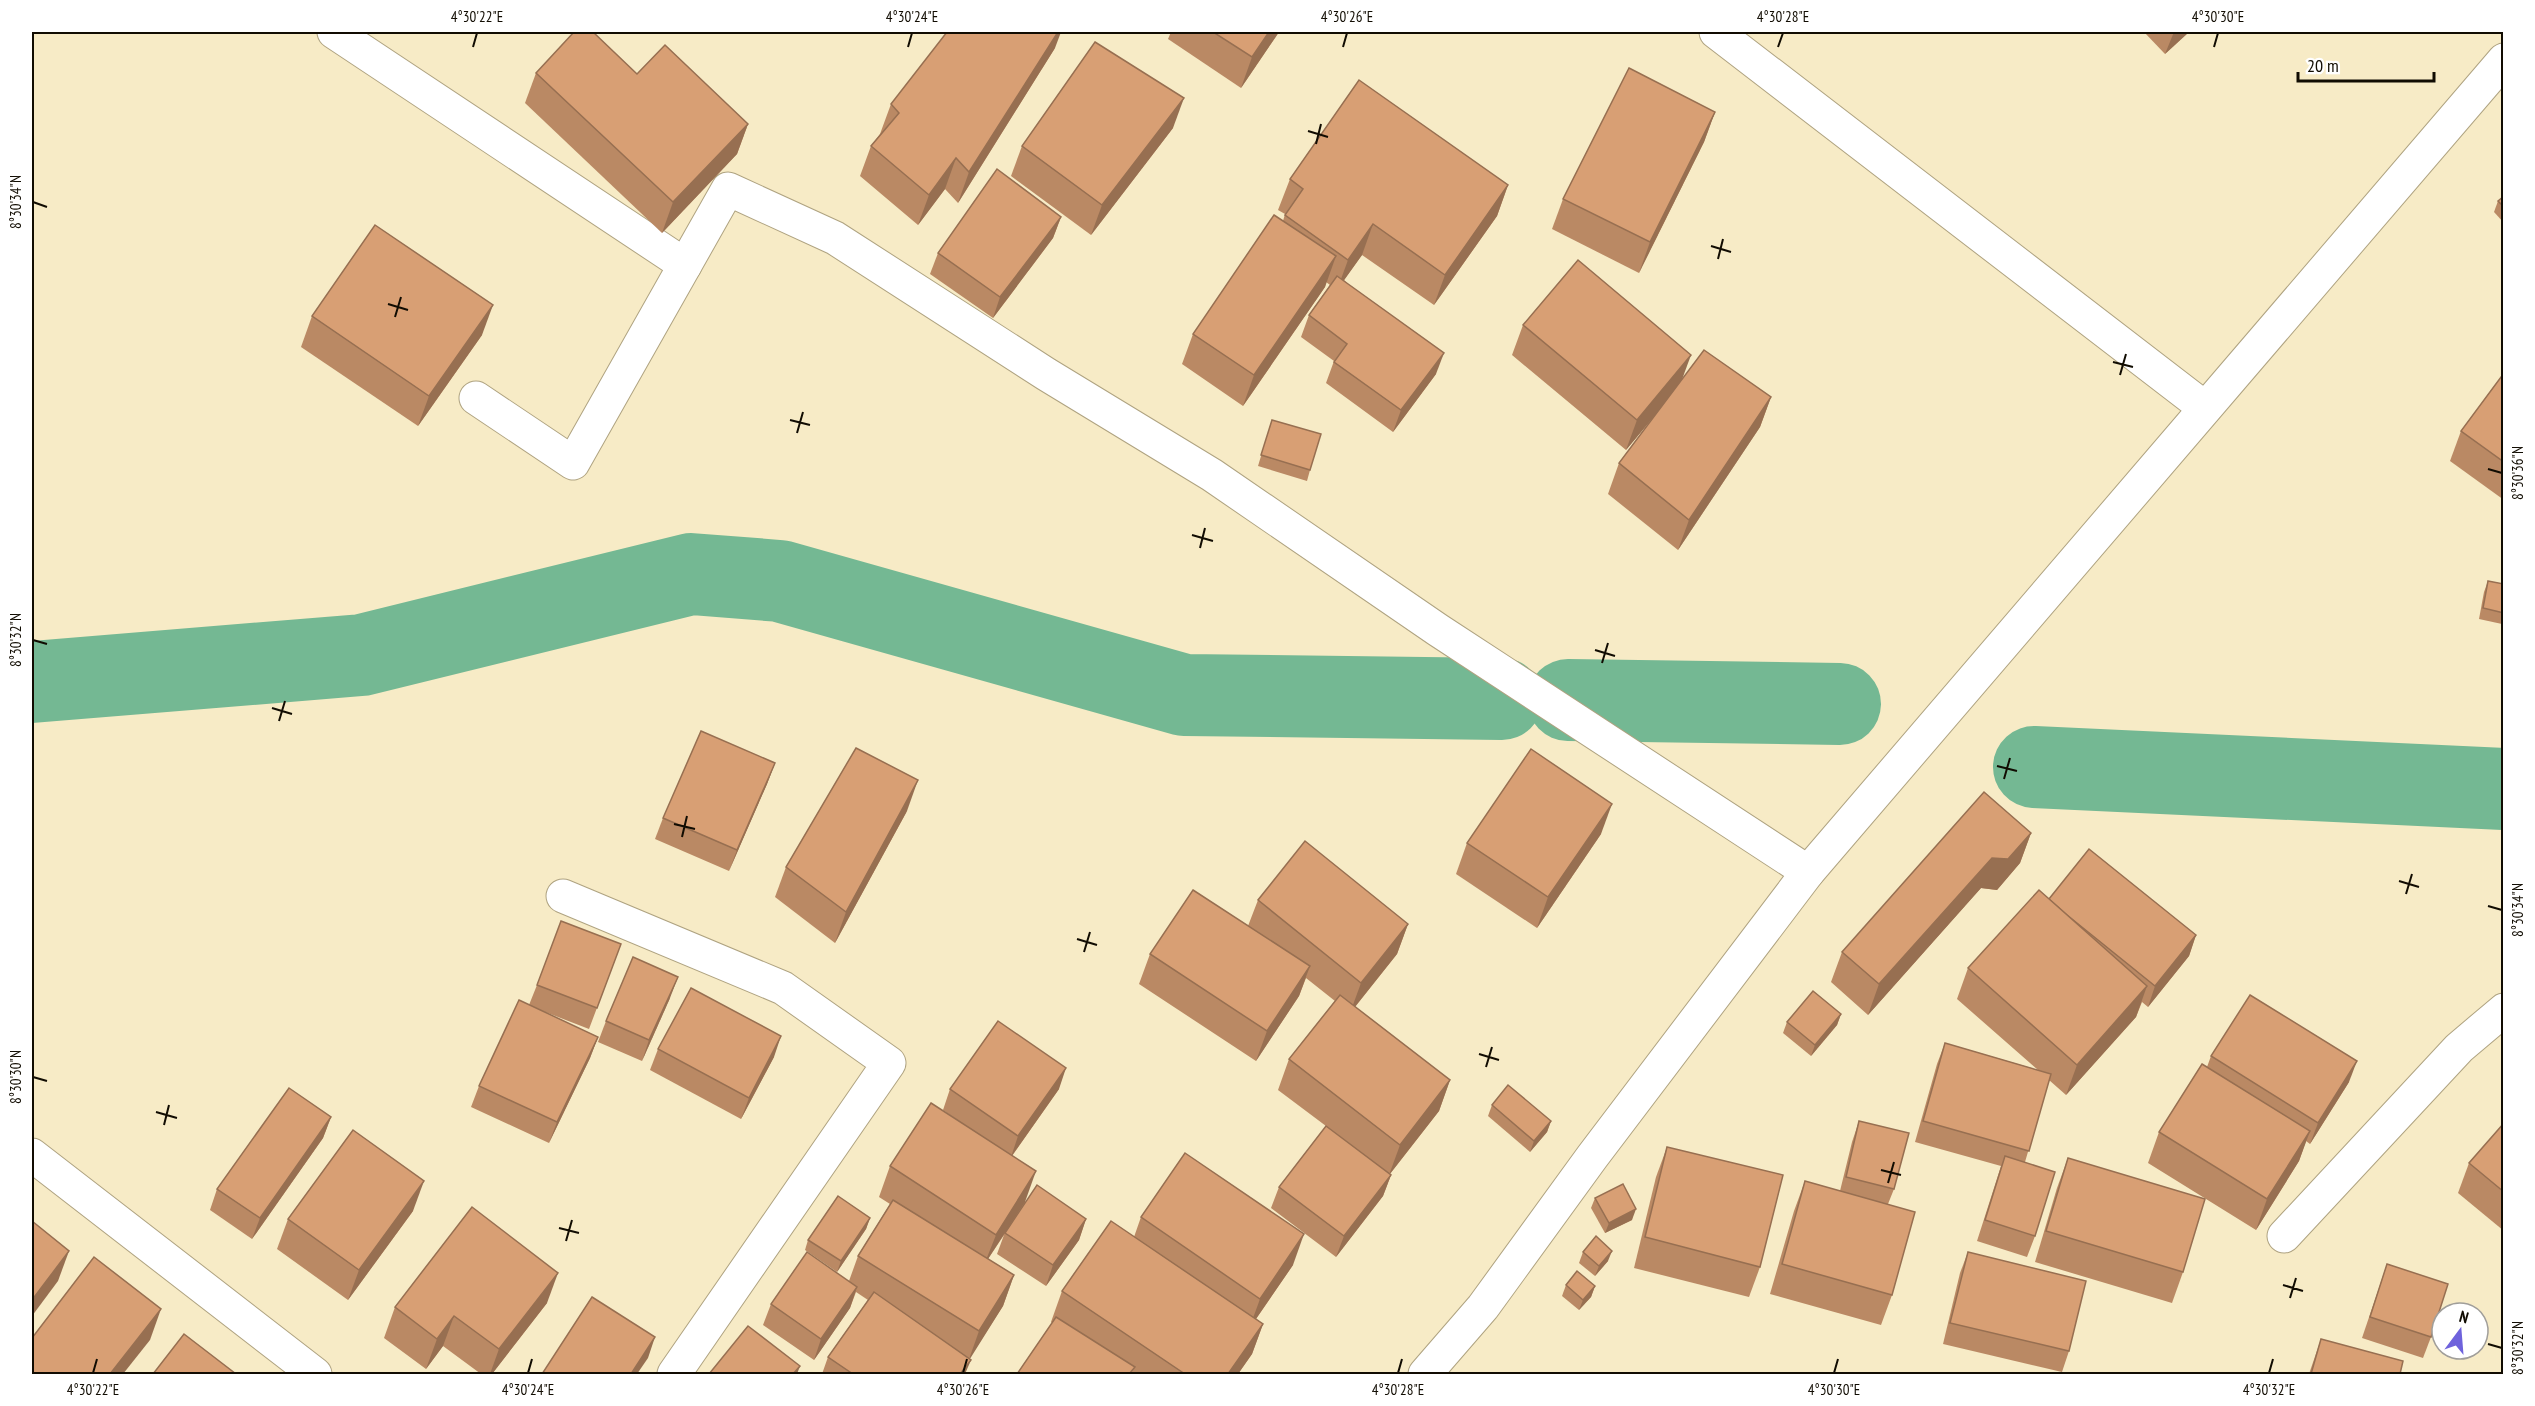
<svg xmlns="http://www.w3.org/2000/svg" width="2535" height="1406" font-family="'PT Sans Narrow',sans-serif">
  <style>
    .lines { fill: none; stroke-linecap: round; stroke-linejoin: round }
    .river { stroke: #74b893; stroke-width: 82 }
    .street-casing { stroke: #afa381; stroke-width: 35 }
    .street { stroke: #fff; stroke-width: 33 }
    .wall { fill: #ba8964 }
    .shaded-wall { fill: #976f51 }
    .building { fill: #d89f74; stroke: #976f51; stroke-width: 1.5 }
    .ticks { fill: none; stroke: #110c02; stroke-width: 2 }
    .neatline { fill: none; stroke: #110c02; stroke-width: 2 }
    .ticks-label { font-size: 15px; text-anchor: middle; fill: #110c02 }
  </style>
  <rect width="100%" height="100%" fill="#f7ebc6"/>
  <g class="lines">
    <g class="river">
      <path d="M32 682 362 655 691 574 780 581 1184 695 1502 699"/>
      <path d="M1568 700 1840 704"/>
      <path d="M2034 767 2504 789"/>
    </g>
    <defs>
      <g id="street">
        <path d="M334 32 685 265"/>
        <path d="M1716 32 2205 408"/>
        <path d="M476 398 573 463 728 189 835 238 1046 374 1212 475 1438 630 1808 872"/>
        <path d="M563 896 783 988 889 1063 674 1374"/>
        <path d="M32 1155 315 1374"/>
        <path d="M2284 1236 2459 1048 2504 1010"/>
        <path d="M1425 1374 1483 1307 1592 1157 1808 872 2504 60"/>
      </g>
    </defs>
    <use href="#street" class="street-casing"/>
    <use href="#street" class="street"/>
  </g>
  <g class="wall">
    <path d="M1171 32H1279L1241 88 1168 39Z"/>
    <path d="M2144 32H2189L2165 54Z"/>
    <path d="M1055 48 958 203 945 189 918 225 860 176 871 146 880 134 891 104Z"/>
    <path d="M536 73 637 74 748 124 737 154 662 233 525 103Z"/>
    <path d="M1715 112 1704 142 1639 273 1552 229 1563 199Z"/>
    <path d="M1173 128 1091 235 1011 176 1022 146Z"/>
    <path d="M1290 179 1508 185 1497 216 1434 305 1362 255 1344 280 1436 374 1393 432 1326 383 1334 361 1301 337 1309 315 1330 285 1326 282 1325 287 1243 406 1182 364 1193 334 1283 221 1285 214 1278 210Z"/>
    <path d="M2504 196V223L2494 212 2498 201Z"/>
    <path d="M1061 217 1053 238 993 318 930 274 938 253Z"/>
    <path d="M312 316 482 335 418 426 301 347Z"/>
    <path d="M1523 325 1683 378 1771 397 1760 427 1678 550 1608 494 1619 463 1656 414 1626 450 1512 355Z"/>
    <path d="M2504 373V500L2450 461 2461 431Z"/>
    <path d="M1272 420 1310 470 1307 481 1258 466Z"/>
    <path d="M2488 581 2504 584V621L2502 624 2479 619 2484 592Z"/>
    <path d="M775 763 767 784 729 871 655 839 663 818Z"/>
    <path d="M907 811 835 943 775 897 786 867Z"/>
    <path d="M2031 833 2020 863 1997 890 1981 888 1868 1015 1831 982 1842 952Z"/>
    <path d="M1601 834 1537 928 1456 874 1467 843Z"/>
    <path d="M2049 899 2196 935 2189 956 2148 1007 2142 1002 2136 1017 2066 1095 2049 1080 2025 1162 2035 1236 2027 1257 1977 1241 2001 1166 1915 1142 1937 1064 1945 1043 2038 1070 1957 999 1968 968Z"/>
    <path d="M1258 900 1408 924 1397 954 1355 1007 1450 1080 1439 1111 1390 1174 1391 1175 1383 1196 1336 1257 1271 1208 1279 1187 1326 1126 1278 1090 1289 1059 1335 1001 1306 978 1299 996 1256 1061 1139 984 1150 954 1248 926Z"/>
    <path d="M621 944 589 1029 540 1010 598 1037 590 1058 549 1143 471 1107 479 1086 529 1005 537 985Z"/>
    <path d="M670 998 642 1061 598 1042 606 1021Z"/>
    <path d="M1841 1014 1837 1025 1811 1056 1783 1033 1787 1022Z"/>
    <path d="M658 1049 774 1057 741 1119 650 1070Z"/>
    <path d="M2211 1056 2349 1082 2310 1144 2306 1141 2299 1161 2256 1230 2148 1163 2159 1132 2207 1067Z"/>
    <path d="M950 1089H1059L1012 1156 1025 1202 1086 1219 1079 1240 1046 1286 997 1254 1004 1235 988 1259 1014 1275 1003 1306 969 1359 965 1374H822L828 1357 868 1300 856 1292 850 1308 814 1360 763 1325 771 1304 849 1281 858 1256 890 1204 879 1197 890 1166 973 1131 943 1110Z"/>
    <path d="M1492 1105 1551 1121 1547 1132 1530 1152 1488 1116Z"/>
    <path d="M331 1117 323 1138 252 1239 210 1210 217 1189Z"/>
    <path d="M1859 1121 1894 1189 1888 1204 1892 1295 1881 1325 1770 1294 1794 1211 1805 1181 1840 1191 1852 1142Z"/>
    <path d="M2504 1123V1231L2458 1193 2469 1163Z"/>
    <path d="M1667 1147 1760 1267 1749 1297 1634 1268 1656 1177Z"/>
    <path d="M2068 1158 2183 1272 2172 1303 2035 1262 2057 1188Z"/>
    <path d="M1595 1198 1632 1220 1605 1233 1591 1208Z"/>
    <path d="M413 1211 348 1300 277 1249 288 1219Z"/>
    <path d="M1141 1217 1293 1265 1256 1319 1263 1324 1252 1354 1238 1374H1017L1052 1323 1051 1322 1062 1291 1134 1237Z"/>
    <path d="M870 1218 866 1229 837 1272 805 1250 808 1240Z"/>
    <path d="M1583 1252 1608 1261 1595 1276 1579 1263Z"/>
    <path d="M1968 1252 2069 1351 2062 1372 1943 1344 1960 1273Z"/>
    <path d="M2387 1264 2431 1337 2423 1358 2362 1338Z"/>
    <path d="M1566 1285 1595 1286 1591 1297 1579 1310 1562 1296Z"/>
    <path d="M547 1303 492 1374H481L443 1346 426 1369 384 1338 395 1307Z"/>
    <path d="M2321 1339 2400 1374H2309Z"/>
  </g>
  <g class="shaded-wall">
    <path d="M1058 32H1061L1055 48 958 203 969 172Z"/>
    <path d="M1269 32H1279L1241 88 1252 57Z"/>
    <path d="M2174 32H2189L2165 54Z"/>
    <path d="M1184 98 1173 128 1091 235 1102 205Z"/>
    <path d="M1715 112 1704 142 1639 273 1650 242Z"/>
    <path d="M748 124 737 154 662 233 673 202Z"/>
    <path d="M956 158 945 189 918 225 929 195Z"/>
    <path d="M1508 185 1497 216 1434 305 1445 275Z"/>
    <path d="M1061 217 1053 238 993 318 1000 297Z"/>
    <path d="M1373 224 1362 255 1337 290 1348 260Z"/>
    <path d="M1336 256 1325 287 1243 406 1254 375Z"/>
    <path d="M493 305 482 335 418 426 429 396Z"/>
    <path d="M1444 353 1436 374 1393 432 1401 410Z"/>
    <path d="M1691 355 1680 385 1626 450 1637 420Z"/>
    <path d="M1771 397 1760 427 1678 550 1689 520Z"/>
    <path d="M775 763 767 784 729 871 737 850Z"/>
    <path d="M918 780 907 811 835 943 846 912Z"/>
    <path d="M1612 804 1601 834 1537 928 1548 897Z"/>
    <path d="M2031 833 2020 863 1997 890 1981 888 1868 1015 1879 984 1992 858Z"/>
    <path d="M1408 924 1397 954 1350 1013 1361 983Z"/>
    <path d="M2196 935 2189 956 2148 1007 2155 986Z"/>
    <path d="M1310 966 1299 996 1256 1061 1267 1031Z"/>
    <path d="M678 977 670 998 642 1061 649 1040Z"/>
    <path d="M2147 986 2136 1017 2066 1095 2077 1065Z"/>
    <path d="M1841 1014 1837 1025 1811 1056 1815 1045Z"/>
    <path d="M781 1036 774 1057 741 1119 749 1098Z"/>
    <path d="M598 1037 590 1058 549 1143 557 1122Z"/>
    <path d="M2357 1061 2349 1082 2310 1144 2318 1123Z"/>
    <path d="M1066 1068 1059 1089 1011 1157 1018 1136Z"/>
    <path d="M1450 1080 1439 1111 1389 1175 1400 1145Z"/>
    <path d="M331 1117 323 1138 252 1239 260 1218Z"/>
    <path d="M1551 1121 1547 1132 1530 1152 1534 1141Z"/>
    <path d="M2310 1131 2299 1161 2256 1230 2267 1199Z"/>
    <path d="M1036 1171 1025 1202 984 1265 996 1235Z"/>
    <path d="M1391 1175 1383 1196 1336 1257 1344 1236Z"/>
    <path d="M424 1181 413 1211 348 1300 359 1270Z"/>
    <path d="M1636 1209 1632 1220 1605 1233 1609 1223Z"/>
    <path d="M870 1218 866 1229 837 1272 841 1261Z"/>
    <path d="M1086 1219 1079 1240 1046 1286 1053 1265Z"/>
    <path d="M1304 1234 1293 1265 1249 1329 1260 1299Z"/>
    <path d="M69 1251 58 1281 32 1316V1300Z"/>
    <path d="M1612 1251 1608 1261 1595 1276 1599 1266Z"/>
    <path d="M558 1273 547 1303 492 1374H490L499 1349Z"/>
    <path d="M1014 1275 1003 1306 968 1362 979 1331Z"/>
    <path d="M1595 1286 1591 1297 1579 1310 1583 1300Z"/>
    <path d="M857 1287 850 1308 814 1360 821 1339Z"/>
    <path d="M161 1309 150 1340 123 1374H110Z"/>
    <path d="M454 1316 443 1346 426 1369 437 1339Z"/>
    <path d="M1263 1324 1252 1354 1238 1374H1228Z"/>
    <path d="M655 1337 648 1358 637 1374H631Z"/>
    <path d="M971 1360 965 1374H960Z"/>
    <path d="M800 1366 797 1374H793Z"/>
  </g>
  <g class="building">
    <path d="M574 32H593L637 74 665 45 748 124 673 202 536 73Z"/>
    <path d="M947 32H1058L969 172 956 158 929 195 871 146 899 113 891 104Z"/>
    <path d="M1213 32H1269L1252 57Z"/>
    <path d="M1095 42 1184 98 1102 205 1022 146Z"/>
    <path d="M1629 68 1715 112 1650 242 1563 199Z"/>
    <path d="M1359 80 1508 185 1445 275 1373 224 1348 260 1285 215 1303 189 1290 179Z"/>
    <path d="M997 169 1061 217 1000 297 938 253Z"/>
    <path d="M2504 196V207L2498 201Z"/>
    <path d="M1274 215 1336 256 1254 375 1193 334Z"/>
    <path d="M375 225 493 305 429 396 312 316Z"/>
    <path d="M1578 260 1691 355 1637 420 1523 325Z"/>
    <path d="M1337 276 1444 353 1401 410 1334 362 1347 344 1309 315Z"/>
    <path d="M1704 350 1771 397 1689 520 1619 463Z"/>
    <path d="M2504 373V462L2461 431Z"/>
    <path d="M1272 420 1321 434 1310 470 1261 455Z"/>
    <path d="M2488 581 2504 584V613L2483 608Z"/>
    <path d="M701 731 775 763 737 850 663 818Z"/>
    <path d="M856 748 918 780 846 912 786 867Z"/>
    <path d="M1531 749 1612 804 1548 897 1467 843Z"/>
    <path d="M1984 792 2031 833 2008 859 1992 858 1879 984 1842 952Z"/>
    <path d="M1305 841 1408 924 1361 983 1258 900Z"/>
    <path d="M2089 849 2196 935 2155 986 2067 915 2049 899Z"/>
    <path d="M1193 890 1310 966 1267 1031 1150 954Z"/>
    <path d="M2039 890 2147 986 2077 1065 1968 968Z"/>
    <path d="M561 921 621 944 597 1008 537 985Z"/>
    <path d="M633 957 678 977 649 1040 606 1021Z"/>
    <path d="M691 988 781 1036 749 1098 658 1049Z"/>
    <path d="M1813 991 1841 1014 1815 1045 1787 1022Z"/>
    <path d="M1340 995 1450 1080 1400 1145 1289 1059Z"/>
    <path d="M2250 995 2357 1061 2318 1123 2211 1056Z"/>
    <path d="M519 1000 598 1037 557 1122 479 1086Z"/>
    <path d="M998 1021 1066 1068 1018 1136 950 1089Z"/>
    <path d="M1945 1043 2051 1074 2029 1151 1923 1121Z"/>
    <path d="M2202 1064 2310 1131 2267 1199 2159 1132Z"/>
    <path d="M1508 1085 1551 1121 1534 1141 1492 1105Z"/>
    <path d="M289 1088 331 1117 260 1218 217 1189Z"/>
    <path d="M931 1103 1036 1171 996 1235 890 1166Z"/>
    <path d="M1859 1121 1909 1133 1894 1189 1846 1177Z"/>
    <path d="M2504 1123V1192L2469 1163Z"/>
    <path d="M1326 1126 1391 1175 1344 1236 1279 1187Z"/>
    <path d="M353 1130 424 1181 359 1270 288 1219Z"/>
    <path d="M1667 1147 1783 1175 1760 1267 1645 1237Z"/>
    <path d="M1185 1153 1304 1234 1260 1299 1141 1217Z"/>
    <path d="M2005 1156 2055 1172 2035 1236 1985 1220Z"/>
    <path d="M2068 1158 2205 1199 2183 1272 2046 1231Z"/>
    <path d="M1805 1181 1915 1212 1892 1295 1782 1264Z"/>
    <path d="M1623 1184 1636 1209 1609 1223 1595 1198Z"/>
    <path d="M1037 1185 1086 1219 1053 1265 1005 1233Z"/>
    <path d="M838 1196 870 1218 841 1261 808 1240Z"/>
    <path d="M893 1200 1014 1275 979 1331 858 1256Z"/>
    <path d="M472 1207 558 1273 499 1349 454 1316 437 1339 395 1307Z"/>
    <path d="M32 1221 69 1251 32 1300Z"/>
    <path d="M1111 1221 1263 1324 1228 1374H1185L1062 1291Z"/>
    <path d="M1596 1236 1612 1251 1599 1266 1583 1252Z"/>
    <path d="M807 1252 857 1287 821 1339 771 1304Z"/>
    <path d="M1968 1252 2086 1281 2069 1351 1950 1323Z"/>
    <path d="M94 1257 161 1309 110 1374H32V1338Z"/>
    <path d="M2387 1264 2448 1284 2431 1337 2370 1317Z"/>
    <path d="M1577 1271 1595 1286 1583 1300 1566 1285Z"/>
    <path d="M874 1292 971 1360 960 1374H853L828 1357Z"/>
    <path d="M592 1297 655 1337 631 1374H542Z"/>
    <path d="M1056 1317 1135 1367 1129 1374H1017Z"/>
    <path d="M748 1326 800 1366 793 1374H709Z"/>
    <path d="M184 1334 236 1374H153Z"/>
    <path d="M2321 1339 2403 1361 2400 1374H2311Z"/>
  </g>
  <path class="ticks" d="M473 47 477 33M908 47 912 33M1343 47 1347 33M1778 47 1783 33M2214 47 2218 33M1308 131 1328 137M1316 144 1321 124M33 202 47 207M1711 246 1731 252M1718 259 1723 239M388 304 408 310M395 317 401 297M2113 362 2133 367M2120 375 2126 354M790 420 810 425M797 433 803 412M2488 469 2502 473M1192 535 1213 541M1200 548 1205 528M33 640 47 644M1595 650 1615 656M1602 663 1608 643M272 708 292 714M279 721 285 701M1997 766 2017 771M2004 779 2010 758M674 824 695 829M682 837 687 816M2399 881 2419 887M2406 894 2412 874M2488 906 2502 910M1077 939 1097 945M1084 952 1090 932M1479 1054 1499 1060M1486 1067 1492 1047M33 1077 47 1081M156 1112 177 1118M164 1125 169 1105M1881 1170 1901 1175M1888 1183 1894 1162M559 1228 579 1233M566 1241 572 1220M2283 1285 2303 1291M2290 1298 2296 1278M2488 1344 2502 1348M93 1373 97 1359M528 1373 532 1359M963 1373 967 1359M1398 1373 1402 1359M1834 1373 1838 1359M2269 1373 2273 1359"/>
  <rect width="2535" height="1406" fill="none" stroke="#ffffff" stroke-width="66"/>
  <g transform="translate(2460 1331) rotate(16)"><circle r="28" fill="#ffffff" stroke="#a09e9a" stroke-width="1.5"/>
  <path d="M0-4.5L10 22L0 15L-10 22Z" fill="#6e62dc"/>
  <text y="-9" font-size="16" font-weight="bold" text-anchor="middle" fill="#110c02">N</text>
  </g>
  <path d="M2298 72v9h136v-9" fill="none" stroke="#110c02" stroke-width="3"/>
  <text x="2307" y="72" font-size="18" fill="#110c02" stroke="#ffffff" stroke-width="4.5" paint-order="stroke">20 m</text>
  <rect x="33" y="33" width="2469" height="1340" class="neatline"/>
  <g class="ticks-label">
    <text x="477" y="22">4°30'22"E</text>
    <text x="912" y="22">4°30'24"E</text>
    <text x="1347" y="22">4°30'26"E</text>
    <text x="1783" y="22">4°30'28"E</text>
    <text x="2218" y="22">4°30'30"E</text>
    <text transform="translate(16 202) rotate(-90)" y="5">8°30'34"N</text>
    <text transform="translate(2518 473) rotate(-90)" y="5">8°30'36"N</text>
    <text transform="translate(16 640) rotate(-90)" y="5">8°30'32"N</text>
    <text transform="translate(2518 910) rotate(-90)" y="5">8°30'34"N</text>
    <text transform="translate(16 1077) rotate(-90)" y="5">8°30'30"N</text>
    <text transform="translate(2518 1348) rotate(-90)" y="5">8°30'32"N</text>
    <text x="93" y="1395">4°30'22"E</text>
    <text x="528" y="1395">4°30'24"E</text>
    <text x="963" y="1395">4°30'26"E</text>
    <text x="1398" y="1395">4°30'28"E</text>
    <text x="1834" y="1395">4°30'30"E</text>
    <text x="2269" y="1395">4°30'32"E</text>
  </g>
</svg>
